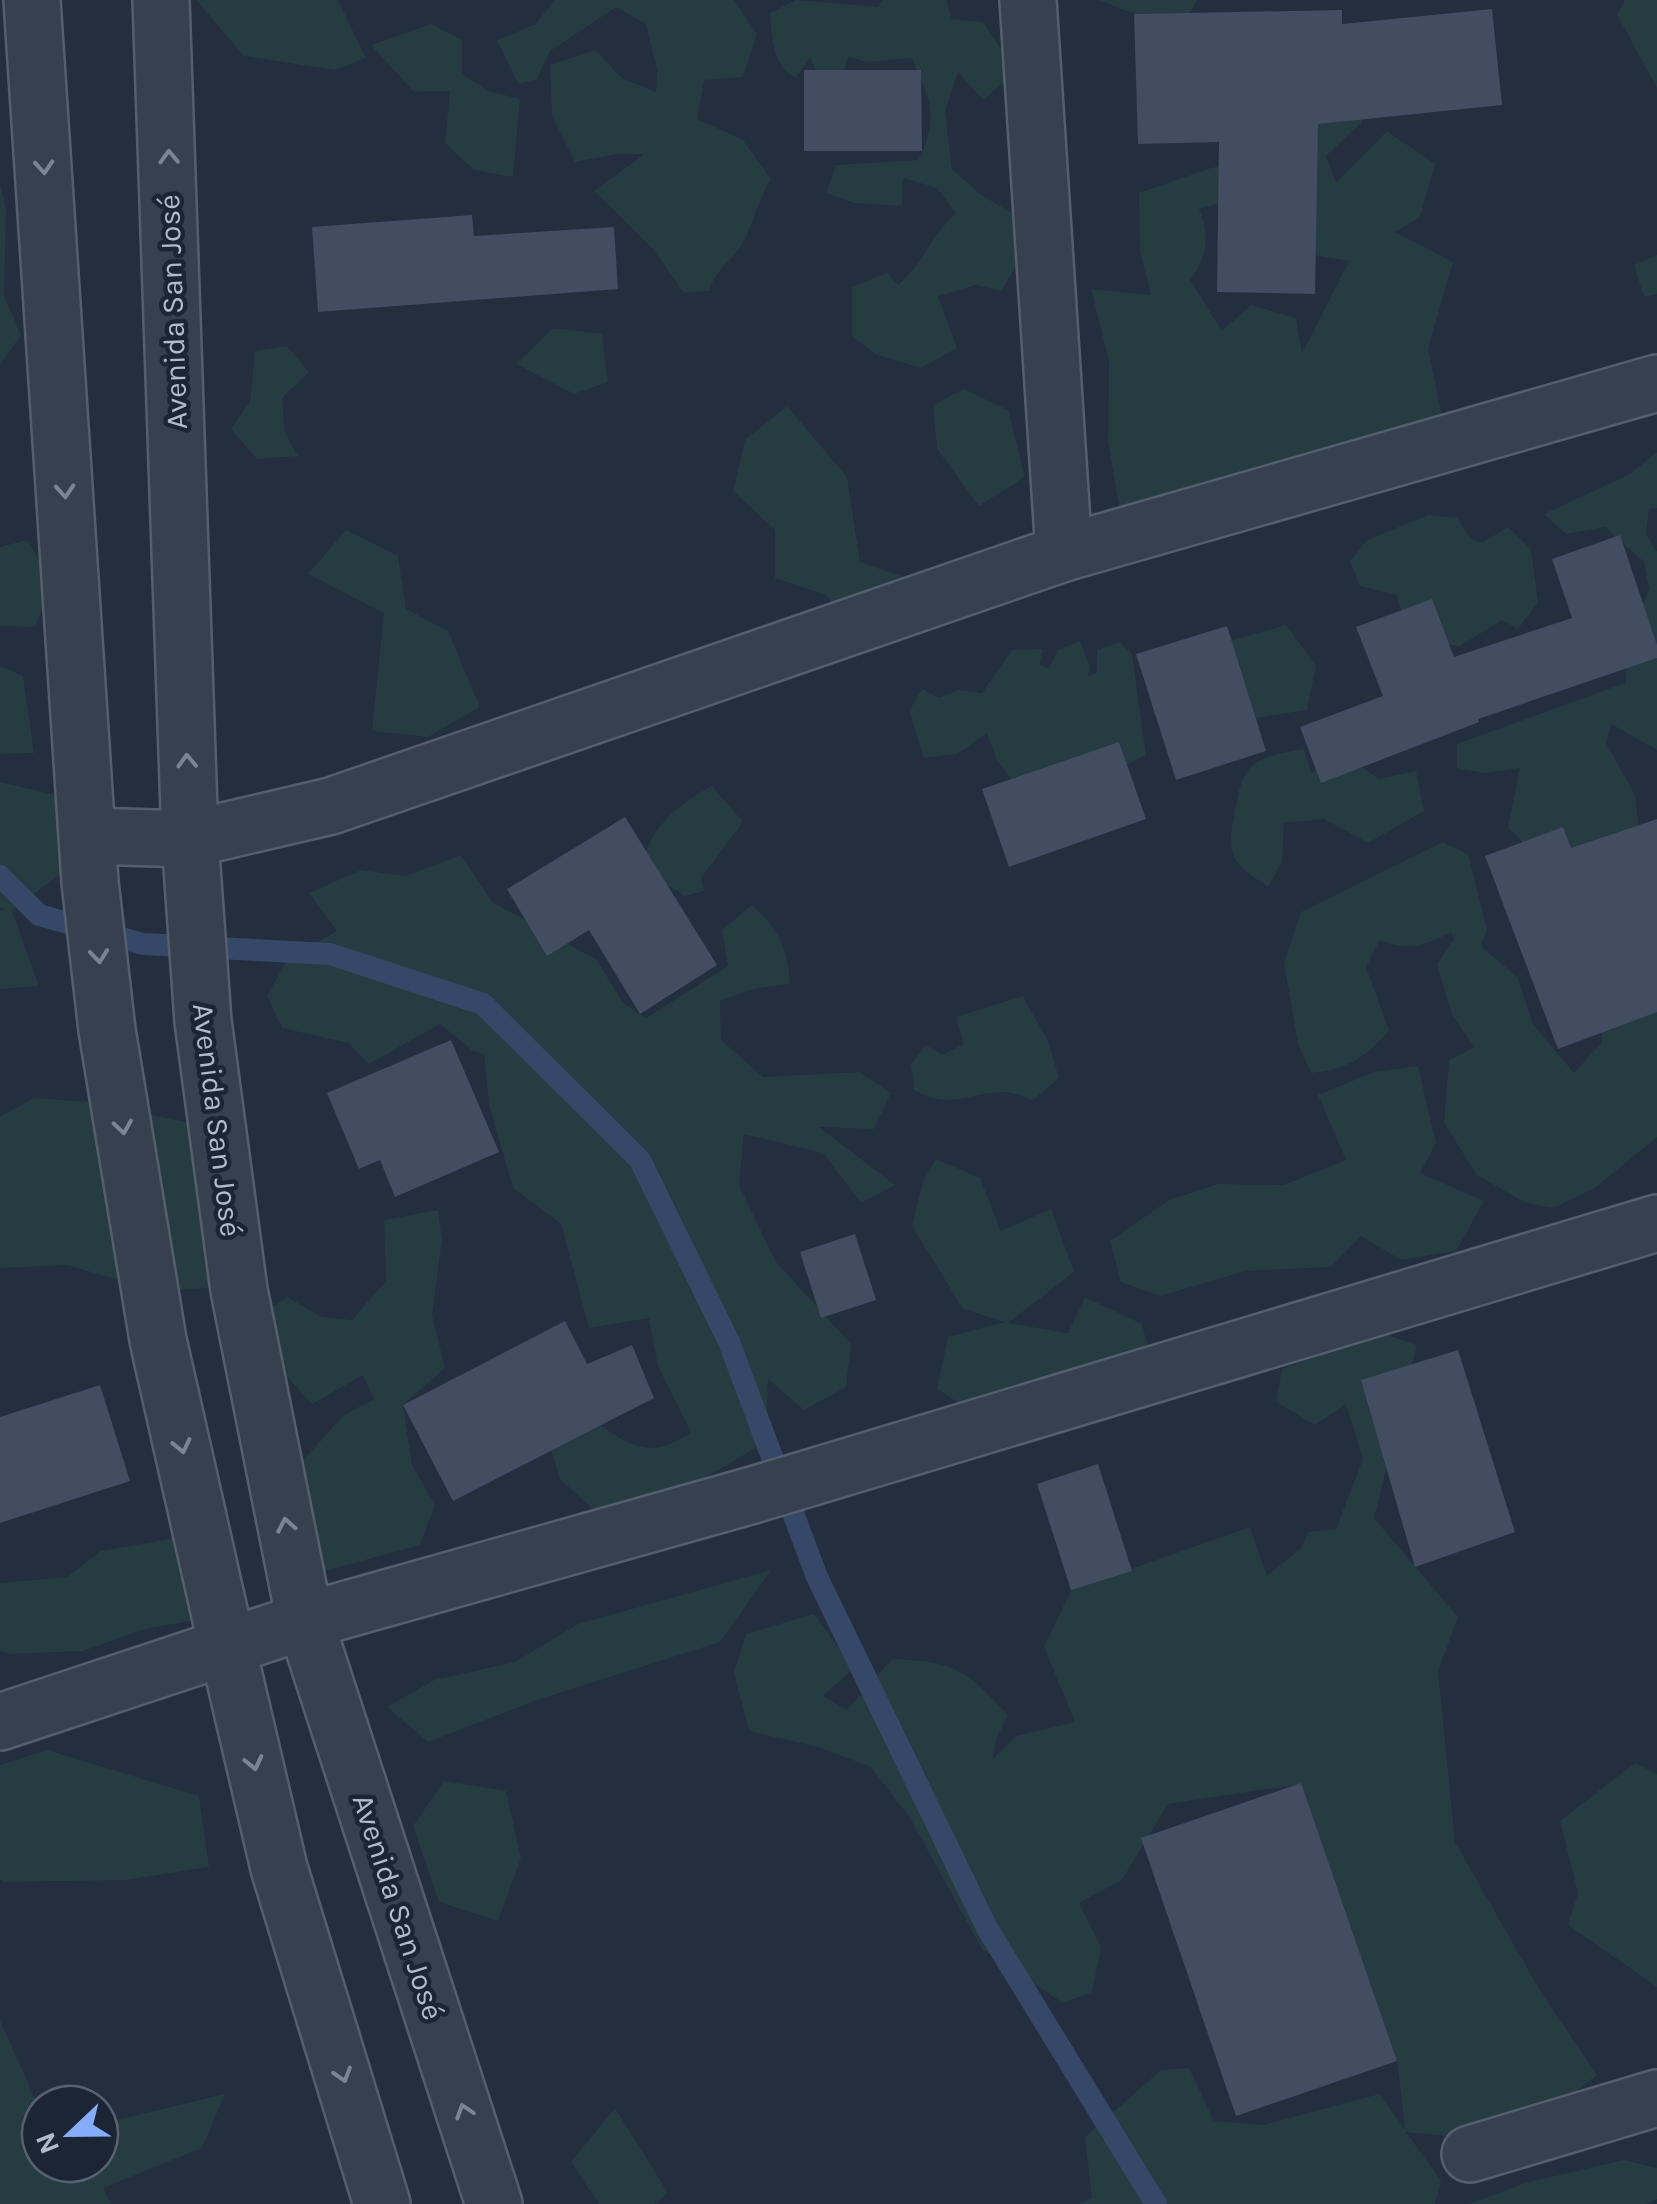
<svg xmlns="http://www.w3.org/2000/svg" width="1657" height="2204" font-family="Karla,sans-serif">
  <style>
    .green { fill: #253c40; fill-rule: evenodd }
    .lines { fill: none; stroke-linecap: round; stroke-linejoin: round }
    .stream { stroke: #364867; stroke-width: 22 }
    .building { fill: #424d62 }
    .street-casing { stroke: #555e6d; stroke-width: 60 }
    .street { stroke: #37404f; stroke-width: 55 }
    .oneway { stroke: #7b8493 }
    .labels { text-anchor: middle; stroke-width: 9; stroke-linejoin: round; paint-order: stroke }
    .street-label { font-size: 30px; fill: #b3bbca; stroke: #1c2534 }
  </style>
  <rect width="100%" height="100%" fill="#232e3f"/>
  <g class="green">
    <path d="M196 0H338L366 58 335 70 244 56Z"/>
    <path d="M554 0H734L757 34 743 77 704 80 697 119 743 140 771 179C759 199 754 219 745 239 735 259 716 268 709 291L684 293 652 248 594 191 645 154H617L575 162 552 116 550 65 595 50 623 79 656 92 657 70 646 24 616 7 550 51 537 79 518 84 497 40 536 24Z"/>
    <path d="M796 0 878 7 883 0H947L951 19 983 22 1016 72 983 100 958 72 945 112 952 169 980 194 1023 220 1017 264 1001 291 976 285 938 296 957 348 921 368 875 354 852 336V287L887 273 898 285C923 264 932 235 956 213L937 188 903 178 902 206 854 203 826 193 836 165 918 160C939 119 931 97 911 58L867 62 849 57 838 84 819 79 810 57 796 78C772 67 772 36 770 13Z"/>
    <path d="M1099 0H1197L1190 13 1134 14Z"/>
    <path d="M1625 0H1657V88L1617 15Z"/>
    <path d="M431 24 462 40V74L488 91 520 99 513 177 474 170 445 143 450 91 414 92 371 45Z"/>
    <path d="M1365 60 1362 122 1326 156 1336 183 1387 131 1435 164 1420 217 1395 232 1453 262 1428 349 1450 454 1125 541 1108 441 1109 361 1091 289 1151 295 1140 252 1139 193 1211 168 1272 156ZM1246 196 1283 250 1349 261 1302 354 1296 318 1251 305 1222 331 1190 280C1208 258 1210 234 1199 209Z"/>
    <path d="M0 182 6 209 4 296 21 335 0 365Z"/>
    <path d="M1657 255V294L1644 297 1634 265Z"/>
    <path d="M553 328 602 334 608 382 574 394 516 364Z"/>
    <path d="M287 346 309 372 282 398 285 432 298 456 257 459 231 429 250 402 255 351Z"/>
    <path d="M964 389 1008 410 1025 477 979 506 937 449 933 405Z"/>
    <path d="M787 406 847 477 860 562 953 594 855 639 826 595 775 578V530L733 491 745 440Z"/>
    <path d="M1657 452V508L1649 509 1646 534 1657 552V750L1611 724 1606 743 1635 795 1643 864 1541 861 1508 827 1520 768 1484 773 1457 768V744L1625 683 1630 636 1649 589 1644 562 1605 527 1566 534 1544 514 1630 474Z"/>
    <path d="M1428 515 1457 518 1470 539 1482 543 1508 527 1531 549 1538 602 1518 629 1502 620 1460 646 1410 641 1397 595 1360 586 1350 561 1367 540Z"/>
    <path d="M346 530 398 556 406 609 448 631 480 707 428 737 372 731 384 613 308 574Z"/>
    <path d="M27 540 53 582 35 627 0 626V547Z"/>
    <path d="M1286 625 1316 666 1307 710 1256 718 1231 641Z"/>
    <path d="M1080 641 1090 666 1088 676 1097 673V650L1120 642 1132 654 1146 755 1099 779 1021 792 997 760 987 733 957 754 924 758 909 711 922 689 939 698 958 690 982 693 1012 650 1043 649 1039 665 1049 668 1058 650Z"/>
    <path d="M0 666 23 676 34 753 0 754Z"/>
    <path d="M1304 749 1311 773 1350 759 1379 779 1416 771 1424 811 1368 843 1324 819 1284 823 1282 862 1268 887C1259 880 1243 871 1237 862 1228 847 1231 831 1234 816 1243 763 1249 758 1304 749Z"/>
    <path d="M0 782 73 799 107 837 12 911 39 986 0 989V910H6L0 907Z"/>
    <path d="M712 786 743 822 701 878 704 891 685 896 641 868C650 828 676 805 712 786Z"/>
    <path d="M1443 842 1468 854 1487 930 1481 946 1518 978 1533 1024 1574 1073 1602 1042 1595 965 1657 996V1137L1595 1188 1553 1208 1526 1203 1477 1175 1444 1123 1449 1060 1475 1047 1452 1015 1437 964 1454 940 1451 932C1425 946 1408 951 1380 940L1366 967 1389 1030C1367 1058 1345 1070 1311 1073L1298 1044 1284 963 1301 912Z"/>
    <path d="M461 855 492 902 597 960 623 1003 646 1018 728 966 722 930 752 905C779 929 788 948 790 984L753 989 720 1001 721 1040 763 1077 859 1072 891 1093 874 1129 819 1127 895 1185 861 1203 823 1153 744 1134 739 1185 776 1262 851 1344 846 1387 804 1410 768 1379 766 1441C703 1481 669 1500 594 1510L560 1479 544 1427 585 1415C626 1442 646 1464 691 1432L658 1367 649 1318 589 1328 561 1224 513 1188 489 1105 484 1054 473 1051 440 1024 369 1064 348 1043 282 1028 267 996 287 960 337 931 309 893 361 870 405 876Z"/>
    <path d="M1023 996 1048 1041 1059 1078 1033 1100C1023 1097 1011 1091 1001 1092 965 1094 951 1110 914 1090L911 1064 926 1045 942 1055 964 1044 956 1017Z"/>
    <path d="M1418 1066 1436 1143 1420 1173 1484 1201 1456 1251 1401 1260 1361 1236 1331 1267 1246 1271 1160 1296 1121 1282 1110 1241 1169 1200 1218 1184 1284 1185 1346 1160 1318 1095 1374 1072Z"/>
    <path d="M34 1098 90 1102 199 1125 223 1167 209 1288 159 1291 66 1265 0 1268V1117Z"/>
    <path d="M936 1159 980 1178 1001 1231 1051 1209 1074 1272 1008 1323 1068 1333 1085 1297 1142 1324 1155 1374 974 1413 937 1389 948 1337 1005 1322 963 1309 912 1226 923 1181Z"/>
    <path d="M438 1210 442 1240 432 1315 445 1368 403 1405 412 1465 435 1505 420 1545 321 1572 287 1478 344 1415 374 1399 363 1375 312 1404 278 1367 263 1314 287 1297 322 1317 352 1320 386 1281 384 1220Z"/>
    <path d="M1382 1333 1417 1345 1374 1518 1458 1617 1438 1671 1455 1842 1542 1994 1597 2075 1508 2142 1406 2132 1441 2181 1435 2204H1079L1092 2198 1085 2137 1161 2070 1189 2068 1214 2121 1263 2125 1379 2094 1405 2129 1397 2061 1301 1784 1168 1804 1122 1880 1079 1903 1101 1947 1092 1992 1063 2003 982 1949 910 1818 871 1767 818 1747 749 1731 734 1673 746 1634 814 1614 854 1668 823 1696 847 1710 892 1659C954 1661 967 1670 1008 1715L996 1740 992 1760 1016 1736 1075 1722 1044 1647 1071 1590 1250 1527 1267 1576 1301 1548 1309 1532 1336 1529 1363 1459 1346 1404 1315 1425 1276 1402 1282 1369Z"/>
    <path d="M175 1538 201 1619 145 1629 83 1651 9 1654 0 1650V1583L67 1577 101 1551Z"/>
    <path d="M771 1570 720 1642 540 1699 428 1742 387 1707 434 1680 515 1662 578 1624Z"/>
    <path d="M47 1750 199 1796 209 1867 125 1880 4 1882 0 1879V1765Z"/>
    <path d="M1635 1763 1657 1774V1987L1568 1925 1578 1893 1560 1821Z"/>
    <path d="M444 1781 506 1791 521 1858 498 1921 439 1902 413 1826Z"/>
    <path d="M0 2020 40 2110V2164H100V2124L225 2094 202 2148 103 2188 112 2204H0Z"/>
    <path d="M615 2108 668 2193 654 2204H599L571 2162Z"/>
    <path d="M1624 2160 1657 2168V2199L1647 2204H1469L1525 2183Z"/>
  </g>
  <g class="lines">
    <path class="stream" d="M0 876 39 915 143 944 330 954 483 1004 640 1160 729 1342 817 1577 987 1928 1156 2204"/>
  </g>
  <g class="building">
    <path d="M1492 9 1502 105 1318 124 1315 294 1217 292 1219 142 1138 144 1134 14 1342 10V24Z"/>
    <path d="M804 70H921L922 151H804Z"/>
    <path d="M472 215 474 236 614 227 618 289 318 312 312 227Z"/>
    <path d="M1620 535 1657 645V658L1478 719 1479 722 1321 783 1300 727 1383 696 1356 627 1432 599 1454 657 1572 618 1552 559Z"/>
    <path d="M1227 626 1266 751 1176 780 1136 654Z"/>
    <path d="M1119 742 1146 819 1009 867 982 789Z"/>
    <path d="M625 817 717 965 640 1014 589 930 547 956 507 889Z"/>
    <path d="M1657 819V1012L1558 1049 1485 856 1563 827 1571 848Z"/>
    <path d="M451 1040 499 1152 395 1197 380 1160 359 1169 327 1093Z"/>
    <path d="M855 1234 876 1300 821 1318 800 1252Z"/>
    <path d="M565 1321 587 1364 632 1345 654 1398 453 1501 403 1405Z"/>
    <path d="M1458 1350 1515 1532 1415 1567 1361 1380Z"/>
    <path d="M100 1385 130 1481 0 1523V1417Z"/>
    <path d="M1098 1464 1132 1571 1071 1590 1037 1484Z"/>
    <path d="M1301 1783 1397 2061 1236 2116 1141 1838Z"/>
  </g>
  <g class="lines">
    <defs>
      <g id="street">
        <path d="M32 0 90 882 107 1030 158 1340 227 1646 279 1868 382 2204"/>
        <path d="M161 0 190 839 203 1021 239 1290 305 1621 494 2204"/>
        <path d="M1028 0 1064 553"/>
        <path d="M88 836 190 839 331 806 1064 553 1657 383"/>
        <path d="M0 1722 305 1621 753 1495 1657 1223"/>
        <path d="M1470 2154 1657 2098"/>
      </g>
    </defs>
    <use href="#street" class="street-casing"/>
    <use href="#street" class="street"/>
  </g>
  <defs><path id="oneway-chevron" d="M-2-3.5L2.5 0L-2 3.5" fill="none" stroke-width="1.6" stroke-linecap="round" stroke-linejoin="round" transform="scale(2.5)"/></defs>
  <g class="oneway">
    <use href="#oneway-chevron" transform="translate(169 157) rotate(-92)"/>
    <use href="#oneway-chevron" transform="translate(44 167) rotate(86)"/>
    <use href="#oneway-chevron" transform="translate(65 491) rotate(86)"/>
    <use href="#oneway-chevron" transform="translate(187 761) rotate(-92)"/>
    <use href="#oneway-chevron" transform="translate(99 956) rotate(84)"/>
    <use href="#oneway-chevron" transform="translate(123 1127) rotate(81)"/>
    <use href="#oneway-chevron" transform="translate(182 1446) rotate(77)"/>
    <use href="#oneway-chevron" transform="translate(286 1525) rotate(-101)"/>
    <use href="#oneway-chevron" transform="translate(254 1763) rotate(77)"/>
    <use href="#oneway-chevron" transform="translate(343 2075) rotate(73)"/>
    <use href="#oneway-chevron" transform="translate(464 2111) rotate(-108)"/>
  </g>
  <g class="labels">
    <g class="street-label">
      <text transform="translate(173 312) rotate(-92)" y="10">Avenida San José</text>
      <text transform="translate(217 1120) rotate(83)" y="10">Avenida San José</text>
      <text transform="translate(398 1907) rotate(72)" y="10">Avenida San José</text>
    </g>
  </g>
  <g transform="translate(70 2134) rotate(248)"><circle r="48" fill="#1c2534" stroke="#586170" stroke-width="2.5"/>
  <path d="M0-8L18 38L0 25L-18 38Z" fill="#86adfd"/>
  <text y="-15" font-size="28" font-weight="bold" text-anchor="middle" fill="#b3bbca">N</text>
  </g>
</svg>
